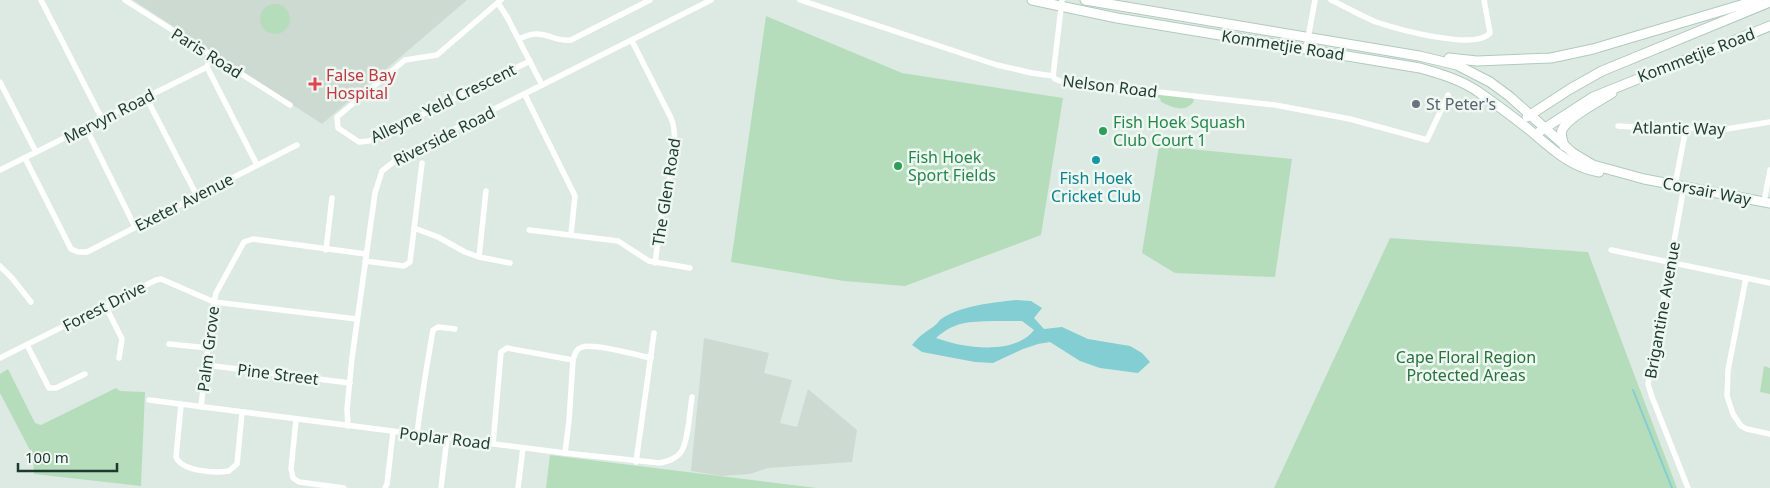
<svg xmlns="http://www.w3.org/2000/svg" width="1770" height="488" font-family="'Noto Sans',sans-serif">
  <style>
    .built { fill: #ccdad2 }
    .green { fill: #b5ddbb }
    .water { fill: #82ced3; fill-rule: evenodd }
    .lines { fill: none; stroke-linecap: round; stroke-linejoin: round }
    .stream { stroke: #82ced3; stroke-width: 2 }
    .secondary-casing { stroke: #b0cabe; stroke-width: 11 }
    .street { stroke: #fff; stroke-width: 5.5 }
    .secondary { stroke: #fff; stroke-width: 9 }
    .health-dot { fill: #e0444e; stroke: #eef7f1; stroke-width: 2 }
    .worship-dot { fill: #6b7280; stroke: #eef7f1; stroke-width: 2 }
    .leisure-dot { fill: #2e9e5b; stroke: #eef7f1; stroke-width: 2 }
    .culture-dot { fill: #0f9aa8; stroke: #eef7f1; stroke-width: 2 }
    .labels { text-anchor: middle; stroke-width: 5; stroke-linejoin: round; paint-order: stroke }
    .street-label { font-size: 16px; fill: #1e3a30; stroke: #eef7f1 }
    .health-label { font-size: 16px; fill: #be3a42; stroke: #eef7f1; text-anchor: start }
    .worship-label { font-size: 16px; fill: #5b616d; stroke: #eef7f1; text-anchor: start }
    .leisure-label { font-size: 16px; fill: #27864d; stroke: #eef7f1; text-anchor: start }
    .culture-label { font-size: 16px; fill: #0d838f; stroke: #eef7f1 }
    .park-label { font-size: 16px; fill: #27723d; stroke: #eef7f1 }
  </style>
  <rect width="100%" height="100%" fill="#ddeae3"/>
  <g class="built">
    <path d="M133 0H467L322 124Z"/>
    <path d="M704 338 769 353 764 373 792 380 780 423 797 427 808 389 857 430 852 462 768 468 750 474 721 476 691 471Z"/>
  </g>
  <g class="green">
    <circle cx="275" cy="19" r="15"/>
    <path d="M766 16 902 73 1063 98 1041 235 905 286 844 281 731 262Z"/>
    <path d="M1152 94 1193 98 1194 101C1185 114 1172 107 1161 102L1160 98 1153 96Z"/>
    <path d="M1159 146 1292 159 1275 277 1175 273 1142 253Z"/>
    <path d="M1390 238 1588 252 1677 488H1274Z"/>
    <path d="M1764 366 1770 368V394L1760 392Z"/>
    <path d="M8 369 35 423 41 425 116 388 120 391 145 392 141 486 34 474 33 456 0 393V374Z"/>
    <path d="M550 455 817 488H546Z"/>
  </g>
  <path class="water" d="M1016 300 1031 301 1042 308 1034 318 1044 329 1062 327 1088 339 1130 346 1142 353 1150 362 1138 373 1100 368 1080 361 1050 342 1038 344 1023 349 993 363 975 362 922 352 912 345C920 335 923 334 933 327 936 325 938 322 941 319 963 305 990 303 1016 300ZM993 321H1022L1034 330C1014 356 963 348 936 338 955 321 969 322 993 321Z"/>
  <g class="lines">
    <path class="stream" d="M1633 390 1672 488"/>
    <defs>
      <g id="secondary">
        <path d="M1032 0 1117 18 1420 68C1441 74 1462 80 1480 93 1497 105 1515 118 1532 132 1553 150 1571 167 1599 172"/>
        <path d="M1085 0 1419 56 1457 65 1490 82 1509 96 1573 153 1593 165 1644 179 1770 203"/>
        <path d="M1449 58 1477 61 1551 58 1593 49 1758 0"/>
        <path d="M1527 117 1570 89 1602 71 1770 2"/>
        <path d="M1539 132 1593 97 1770 26"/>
        <path d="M1564 146C1563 141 1560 135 1562 130 1567 117 1600 101 1612 93"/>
      </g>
    </defs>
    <use href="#secondary" class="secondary-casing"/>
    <g class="street">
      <path d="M41 0 102 119"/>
      <path d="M125 0 290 105"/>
      <path d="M501 0 437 55 405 60 337 117 338 128 359 142 369 141 530 61"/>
      <path d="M800 0 997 65 1032 73 1053 76 1055 79 1060 81 1275 105 1350 119 1427 140 1448 95"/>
      <path d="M1331 0C1346 7 1361 16 1376 22 1397 29 1475 51 1490 33L1484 0"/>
      <path d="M498 3 507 17 542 85"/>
      <path d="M519 39C524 37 529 34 535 34 549 33 555 42 571 40L650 0"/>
      <path d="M632 41 671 118C682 143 664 198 660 224 658 237 657 250 655 263"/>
      <path d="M1306 49 1315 0"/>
      <path d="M207 67 257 165"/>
      <path d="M1053 76 1062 0"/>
      <path d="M0 82 36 152"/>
      <path d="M525 95 575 196 571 234"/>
      <path d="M146 97 197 196"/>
      <path d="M1618 126 1648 128 1669 125 1714 131 1770 122"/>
      <path d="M86 128 135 227"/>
      <path d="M25 158 71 249 78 252H87L297 145"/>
      <path d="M0 170 207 67 211 56"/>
      <path d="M1675 185 1686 128"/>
      <path d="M1684 187 1648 384 1652 397 1688 488"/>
      <path d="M1764 202 1770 170"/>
      <path d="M414 228 438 237 465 252 479 257 510 263"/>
      <path d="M529 230 618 241 649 261 690 268"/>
      <path d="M326 250 332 198"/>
      <path d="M1611 250 1770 283"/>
      <path d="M479 257 486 191"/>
      <path d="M365 261 404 266 410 262 422 163"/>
      <path d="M0 266 12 278 31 302"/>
      <path d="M1746 278 1728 370 1727 396 1733 414 1741 426 1747 429 1770 434"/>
      <path d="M105 305 122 339 119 358"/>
      <path d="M169 344 208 348"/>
      <path d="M27 345 49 388H56L85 374"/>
      <path d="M0 358 156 280 161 279 214 302 357 319"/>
      <path d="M206 365 350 383"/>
      <path d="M149 400 565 453 660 463C668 461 676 459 681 452 688 443 690 409 692 397"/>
      <path d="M181 405 176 457C182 472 216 473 229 471L237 464 242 413"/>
      <path d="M201 407 212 312 216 293 244 242 253 239 366 254"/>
      <path d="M296 420 291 469 293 478 299 482 344 488"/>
      <path d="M348 426 347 409 352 358 375 193 382 171 401 156 711 0"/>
      <path d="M417 434C421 399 427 365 433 330L438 327 455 329"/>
      <path d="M493 444 501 352 507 348 573 360"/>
      <path d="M565 453 569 421 573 360C575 354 576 349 582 347 594 343 637 355 651 358"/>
      <path d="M636 462 654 333"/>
      <path d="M385 488 387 484 393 432"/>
      <path d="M441 488 447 438"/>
      <path d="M518 488 523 448"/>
    </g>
    <use href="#secondary" class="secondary"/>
  </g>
  <path class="health-dot" d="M312.5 76.5h5v5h5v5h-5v5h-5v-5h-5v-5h5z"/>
  <circle class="worship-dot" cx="1416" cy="104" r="5"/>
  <g class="leisure-dot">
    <circle cx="1103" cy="131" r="5"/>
    <circle cx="898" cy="166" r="5"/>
  </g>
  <circle class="culture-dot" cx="1096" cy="160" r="5"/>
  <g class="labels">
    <g class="street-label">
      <text transform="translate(1283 45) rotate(9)" y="6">Kommetjie Road</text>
      <text transform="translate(207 53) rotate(32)" y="6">Paris Road</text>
      <text transform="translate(1696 55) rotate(-21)" y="6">Kommetjie Road</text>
      <text transform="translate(1110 86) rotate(7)" y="6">Nelson Road</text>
      <text transform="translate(443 103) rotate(-26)" y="6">Alleyne Yeld Crescent</text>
      <text transform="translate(109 116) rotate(-27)" y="6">Mervyn Road</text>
      <text transform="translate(1679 128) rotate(1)" y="6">Atlantic Way</text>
      <text transform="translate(444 136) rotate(-27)" y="6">Riverside Road</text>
      <text transform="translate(1707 191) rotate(11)" y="6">Corsair Way</text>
      <text transform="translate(666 192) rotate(-81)" y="6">The Glen Road</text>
      <text transform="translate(184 202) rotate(-27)" y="6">Exeter Avenue</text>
      <text transform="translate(104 306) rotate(-27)" y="6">Forest Drive</text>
      <text transform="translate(1662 310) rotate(-80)" y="6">Brigantine Avenue</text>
      <text transform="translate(208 349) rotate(-83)" y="6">Palm Grove</text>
      <text transform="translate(278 374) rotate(7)" y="6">Pine Street</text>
      <text transform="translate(445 438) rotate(7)" y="6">Poplar Road</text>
    </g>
    <g class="health-label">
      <text x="326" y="81">False Bay<tspan x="326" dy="18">Hospital</tspan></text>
    </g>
    <g class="worship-label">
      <text x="1426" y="110">St Peter's</text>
    </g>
    <g class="leisure-label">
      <text x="1113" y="128">Fish Hoek Squash<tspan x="1113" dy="18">Club Court 1</tspan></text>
      <text x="908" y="163">Fish Hoek<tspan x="908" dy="18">Sport Fields</tspan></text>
    </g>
    <g class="culture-label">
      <text x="1096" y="184">Fish Hoek<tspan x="1096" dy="18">Cricket Club</tspan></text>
    </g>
    <g class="park-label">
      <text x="1466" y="363">Cape Floral Region<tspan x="1466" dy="18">Protected Areas</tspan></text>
    </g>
  </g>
  <path d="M18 463v8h99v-8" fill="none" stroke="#1e3a30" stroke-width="2.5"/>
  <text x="25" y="463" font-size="15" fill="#1e3a30" stroke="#eef7f1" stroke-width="4" paint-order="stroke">100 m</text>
</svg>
